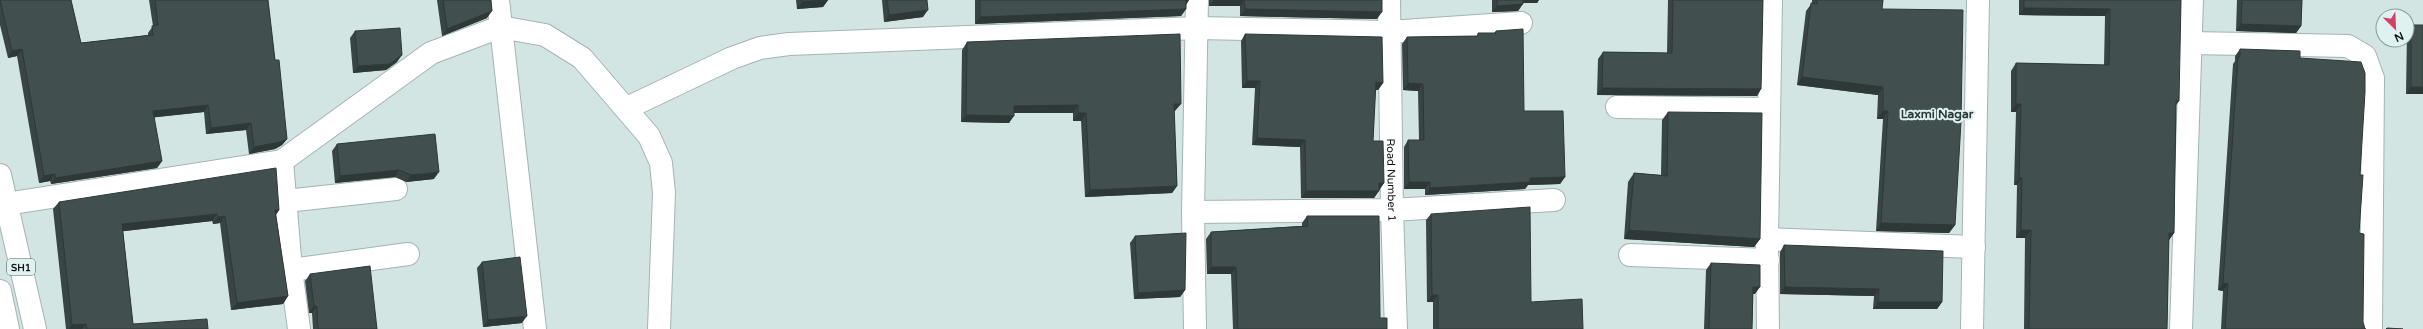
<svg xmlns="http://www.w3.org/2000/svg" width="2423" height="329" font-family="'Varela Round',sans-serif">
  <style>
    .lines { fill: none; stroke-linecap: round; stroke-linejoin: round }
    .minor-casing { stroke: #a3b4b2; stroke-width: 24 }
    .primary-casing { stroke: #a3b4b2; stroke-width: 24 }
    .minor { stroke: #fff; stroke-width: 22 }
    .primary { stroke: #fff; stroke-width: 22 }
    .wall { fill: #384544 }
    .shaded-wall { fill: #2e3837 }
    .building { fill: #41504f; stroke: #2e3837 }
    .labels { text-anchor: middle; stroke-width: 4; stroke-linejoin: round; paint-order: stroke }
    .shield { fill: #e0f2f0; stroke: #4e5757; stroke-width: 1 }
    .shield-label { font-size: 10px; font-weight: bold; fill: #0f1515 }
    .street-label { font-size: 11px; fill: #0f1515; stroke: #e0f2f0 }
    .neighbourhood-label { font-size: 12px; font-weight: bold; fill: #2b3938; stroke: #e0f2f0 }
  </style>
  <rect width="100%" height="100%" fill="#d3e5e3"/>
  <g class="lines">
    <defs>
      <g id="minor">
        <path d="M498 0 535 329"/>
        <path id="s1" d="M1389 0 1392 210 1396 329"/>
        <path d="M2189 43 2348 46 2365 56 2373 78 2371 329"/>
        <path d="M1617 107 1769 109"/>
        <path d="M627 108 732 58 760 48 789 44 1198 28 1389 32 1521 23"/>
        <path d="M282 161 291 270 299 329"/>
        <path d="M286 201 396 189"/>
        <path d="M0 205 282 161 431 53 500 27 545 35 582 58 649 136 661 163 664 193 659 329"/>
        <path d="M1193 212 1392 210 1554 200"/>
        <path d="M1767 239 1974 247"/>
        <path d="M1630 255 1768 260"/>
        <path d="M291 270 408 254"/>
        <path d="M1195 329 1193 212 1197 0"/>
        <path d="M1768 329 1767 239 1771 0"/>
        <path d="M1972 329 1978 0"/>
        <path d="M2181 329 2192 0"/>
      </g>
      <g id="primary">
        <path d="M0 175 35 329"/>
        <path d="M0 291 8 329"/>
      </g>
    </defs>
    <use href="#minor" class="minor-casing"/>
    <use href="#primary" class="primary-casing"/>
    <use href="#minor" class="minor"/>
    <use href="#primary" class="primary"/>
  </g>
  <g class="wall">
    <path d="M0 0H71L81 43 148 35V33L153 26 149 0H268L275 60 287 139 282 145 275 149 249 154 246 130 206 134 204 112 154 117 162 161 157 168 51 184 50 181 39 183 17 56 8 58 0 25Z"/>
    <path d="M437 0H491L487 18 442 36Z"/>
    <path d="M796 0H828L823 7 797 9Z"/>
    <path d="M882 0H927L923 17 884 22Z"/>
    <path d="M975 0H1189L1186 5V9L1181 16 975 24Z"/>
    <path d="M1209 0H1382L1377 19 1240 16V6H1209Z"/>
    <path d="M1492 0H1539L1537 3H1523L1518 11 1492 12Z"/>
    <path d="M1668 0H1763L1761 89 1757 96 1597 95 1598 59 1603 52 1667 53Z"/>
    <path d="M1812 0H1883L1882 9 1955 225 1949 233 1876 231 1883 119H1877L1878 95 1797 85 1806 11 1812 3Z"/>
    <path d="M2019 0H2181L2176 106 2174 233 2169 240 2167 329H2024L2025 238H2016L2017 185H2014L2016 112H2011V71L2016 63 2104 65 2105 16 2019 15Z"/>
    <path d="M2237 0H2302L2301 26 2296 33 2236 31Z"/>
    <path d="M2411 25H2423V94H2406L2407 31Z"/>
    <path d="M355 31 397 62 386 70 353 73 350 38Z"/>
    <path d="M1496 31 1524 111 1565 177 1560 184 1528 185 1525 189 1425 195V189H1404V147L1408 140H1419L1418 91 1403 90 1402 44 1407 37 1477 36 1478 33H1494Z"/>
    <path d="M1245 34 1383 83 1378 90H1375L1373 141 1384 183 1374 198H1301L1300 147 1252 145 1255 88H1242L1241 41Z"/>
    <path d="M967 42 1175 111H1174L1177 186 1172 193 1085 197 1081 121H1073V113H1014L1009 123 961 122 962 50Z"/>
    <path d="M2240 49 2300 58 2360 175 2359 233 2363 322 2365 329H2366H2221L2223 291 2218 290 2233 64 2235 61V56Z"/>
    <path d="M1668 112 1760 239 1754 247 1624 239 1628 182 1634 173 1661 175 1662 120Z"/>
    <path d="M337 144 434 179 406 182 395 177 335 183 332 151Z"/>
    <path d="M59 202 279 210 276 215 288 296 283 304 231 310 220 223 213 224 212 221 123 231 133 324 208 329H66L53 209Z"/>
    <path d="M1431 214 1531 302 1583 329H1433V302H1427L1426 220Z"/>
    <path d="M1307 216 1380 318 1387 329H1233L1231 274H1207L1206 239 1211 232 1302 226V223Z"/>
    <path d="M1135 236 1185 290 1180 297 1134 299 1130 243Z"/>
    <path d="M1784 245 1942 302 1937 309H1873L1874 296 1780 294V252Z"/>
    <path d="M482 262 522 323 483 327 477 268Z"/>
    <path d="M1711 263 1755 294H1753L1752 329H1704L1706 270Z"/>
    <path d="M310 274 377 329H313L312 313H309L305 281Z"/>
  </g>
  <g class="shaded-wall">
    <path d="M828 0 823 7 797 9 802 2Z"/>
    <path d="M1185 0H1189L1184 7Z"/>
    <path d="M1214 0H1244L1240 6H1209Z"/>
    <path d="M1520 0H1539L1537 3H1518Z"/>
    <path d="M1523 4 1518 11 1492 12 1497 6Z"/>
    <path d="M2024 8 2110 9 2105 16 2019 15Z"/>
    <path d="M1186 9 1181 16 975 24 980 17Z"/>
    <path d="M1245 9 1382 12 1377 19 1240 16Z"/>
    <path d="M928 10 923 17 884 22 889 15Z"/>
    <path d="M492 11 487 18 442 36 447 29Z"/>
    <path d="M2241 24 2301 26 2296 33 2236 31Z"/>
    <path d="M22 49 17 56 8 58 12 51Z"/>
    <path d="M402 55 397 62 386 70 353 73 358 66Z"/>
    <path d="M1802 77 1883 87 1878 95 1797 85Z"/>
    <path d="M1247 81H1260L1255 88H1242Z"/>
    <path d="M1376 82 1383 83 1378 90 1371 89Z"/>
    <path d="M1408 83 1423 84 1418 91 1403 90Z"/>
    <path d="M2411 87H2423V94H2406Z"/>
    <path d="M1602 88 1761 89 1757 96 1597 95Z"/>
    <path d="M2176 101H2179L2174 108Z"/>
    <path d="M1174 104H1181L1175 111H1169Z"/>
    <path d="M2016 104H2021L2016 112H2011Z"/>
    <path d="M208 105 204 112 149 118 153 111Z"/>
    <path d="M1078 105 1073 113H1009L1014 106Z"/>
    <path d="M1883 111H1888L1883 119H1877Z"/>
    <path d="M1078 113H1086L1081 121H1073Z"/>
    <path d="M966 115 1014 116 1009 123 961 122Z"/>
    <path d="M251 123 246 130 206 134 211 128Z"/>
    <path d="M1257 138 1305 140 1300 147 1252 145Z"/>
    <path d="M287 139 282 145 275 149 249 154 254 147Z"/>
    <path d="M162 161 157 168 51 184 55 178Z"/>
    <path d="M399 170 395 177 335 183 340 176Z"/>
    <path d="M439 172 434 179 406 182 411 175Z"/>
    <path d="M55 174 50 181 39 183 44 176Z"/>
    <path d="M1565 177 1560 184 1528 185 1525 189 1425 195 1430 188 1530 178Z"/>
    <path d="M2019 177 2022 178 2017 185H2014Z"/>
    <path d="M1409 182H1430L1425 189H1404Z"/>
    <path d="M1379 183H1384L1379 190Z"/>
    <path d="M1177 186 1172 193 1085 197 1090 190Z"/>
    <path d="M1306 191H1379L1374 198H1301Z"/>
    <path d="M275 210H279L274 217Z"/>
    <path d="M217 214 212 221 117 232 122 224Z"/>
    <path d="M225 216 220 223 213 224 218 217Z"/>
    <path d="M1881 223 1955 225 1949 233 1876 231Z"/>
    <path d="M1629 230 1760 239 1754 247 1624 239Z"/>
    <path d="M2021 230H2031L2025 238H2016Z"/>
    <path d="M2169 233H2174L2169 240H2164Z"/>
    <path d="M1211 267H1236L1231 274H1207Z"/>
    <path d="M2223 283 2228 284 2223 291 2218 290Z"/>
    <path d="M1753 287H1760L1755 294H1748Z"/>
    <path d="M1785 287 1879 289 1874 296 1780 294Z"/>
    <path d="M1185 290 1180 297 1134 299 1138 293Z"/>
    <path d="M1432 295H1438L1433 302H1427Z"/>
    <path d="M288 296 283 304 231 310 237 303Z"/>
    <path d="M1878 302H1942L1937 309H1873Z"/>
    <path d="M314 306H317L312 313H309Z"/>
    <path d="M527 316 522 323 483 327 488 320Z"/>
    <path d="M86 324 82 329H69L72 325Z"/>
  </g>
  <g class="building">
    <path d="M0 0H71L81 43 153 35 152 26 158 25 155 0H268L275 60H279L287 139 280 142 254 147 251 123 211 128 208 105 153 111 162 161 55 178V174L44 176 22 49 12 51Z"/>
    <path d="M443 0H491L492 11 447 29Z"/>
    <path d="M801 0H828L802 2Z"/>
    <path d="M887 0H927L928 10 889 15Z"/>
    <path d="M980 0H1186V9L980 17Z"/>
    <path d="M1244 0H1382V12L1245 9Z"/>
    <path d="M1497 0H1523V4L1497 6Z"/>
    <path d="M1673 0H1763L1761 89 1602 88 1603 52 1672 53Z"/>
    <path d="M1817 0H1883L1882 9 1963 10 1961 122 1955 225 1881 223 1888 111H1883V87L1802 77 1811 3 1817 4Z"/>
    <path d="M2024 0H2181L2179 101H2176L2174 233H2169L2167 329H2029L2031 230H2021L2022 178 2019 177 2021 104H2016V63L2109 65 2110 9 2024 8Z"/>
    <path d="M2242 0H2302L2301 26 2241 24Z"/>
    <rect x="2411" y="25" width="12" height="62"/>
    <path d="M400 28 402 55 390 64 358 66 355 31Z"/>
    <path d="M1523 29 1524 111H1563L1565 177 1530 178V182L1430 188V182H1409L1408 140H1424L1423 84 1408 83 1407 37 1478 36V33H1496V31Z"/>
    <path d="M1180 34 1181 104H1174L1177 186 1090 190 1086 113H1078V105L1014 106V116L966 115 967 42Z"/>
    <path d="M1245 34 1382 37 1383 83 1376 82 1373 141H1383L1384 183H1379V191H1306L1305 140 1257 138 1260 81H1247Z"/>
    <path d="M2240 49 2300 51V58L2361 62 2365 73V92L2360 175H2363L2359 233 2364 234 2363 322 2365 329H2366H2225L2228 284 2223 283 2238 57H2240Z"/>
    <path d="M1668 112 1762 113 1760 239 1629 230 1634 173 1667 176Z"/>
    <path d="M435 134 439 172 411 175 399 170 340 176 337 144Z"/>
    <path d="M276 168 279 210H275L288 296 237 303 225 216 218 217 217 214 122 224 133 324 207 319 208 329H87L86 324 72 325 59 202Z"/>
    <path d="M1530 207 1531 302 1582 299 1583 329H1438V295H1432L1431 214Z"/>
    <path d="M1307 216H1379L1380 318H1387V329H1238L1236 267H1211V232L1308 226Z"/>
    <path d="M1186 233 1185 290 1138 293 1135 236Z"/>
    <path d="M1784 245 1943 251 1942 302H1878L1879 289 1785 287Z"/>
    <path d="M520 257 527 316 488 320 482 262Z"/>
    <path d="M1711 263 1760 265V287H1753L1752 329H1709Z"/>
    <path d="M370 266 377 329H318L317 306H314L310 274Z"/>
    <path d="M2387 328 2403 329H2386Z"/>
  </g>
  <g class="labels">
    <rect class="shield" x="7" y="259" width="28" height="16" rx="3"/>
    <g class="shield-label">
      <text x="21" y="271">SH1</text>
    </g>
    <g class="street-label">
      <text dy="4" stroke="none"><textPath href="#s1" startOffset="180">Road Number 1</textPath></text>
    </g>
    <g class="neighbourhood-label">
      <text x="1937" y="118">Laxmi Nagar</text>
    </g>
  </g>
  <g transform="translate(2395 28) rotate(156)"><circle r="19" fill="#e0f2f0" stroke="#8c9a98"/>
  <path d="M0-3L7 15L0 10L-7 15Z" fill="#d14265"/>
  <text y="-6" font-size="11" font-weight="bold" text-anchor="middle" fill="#0f1515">N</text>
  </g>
</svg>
